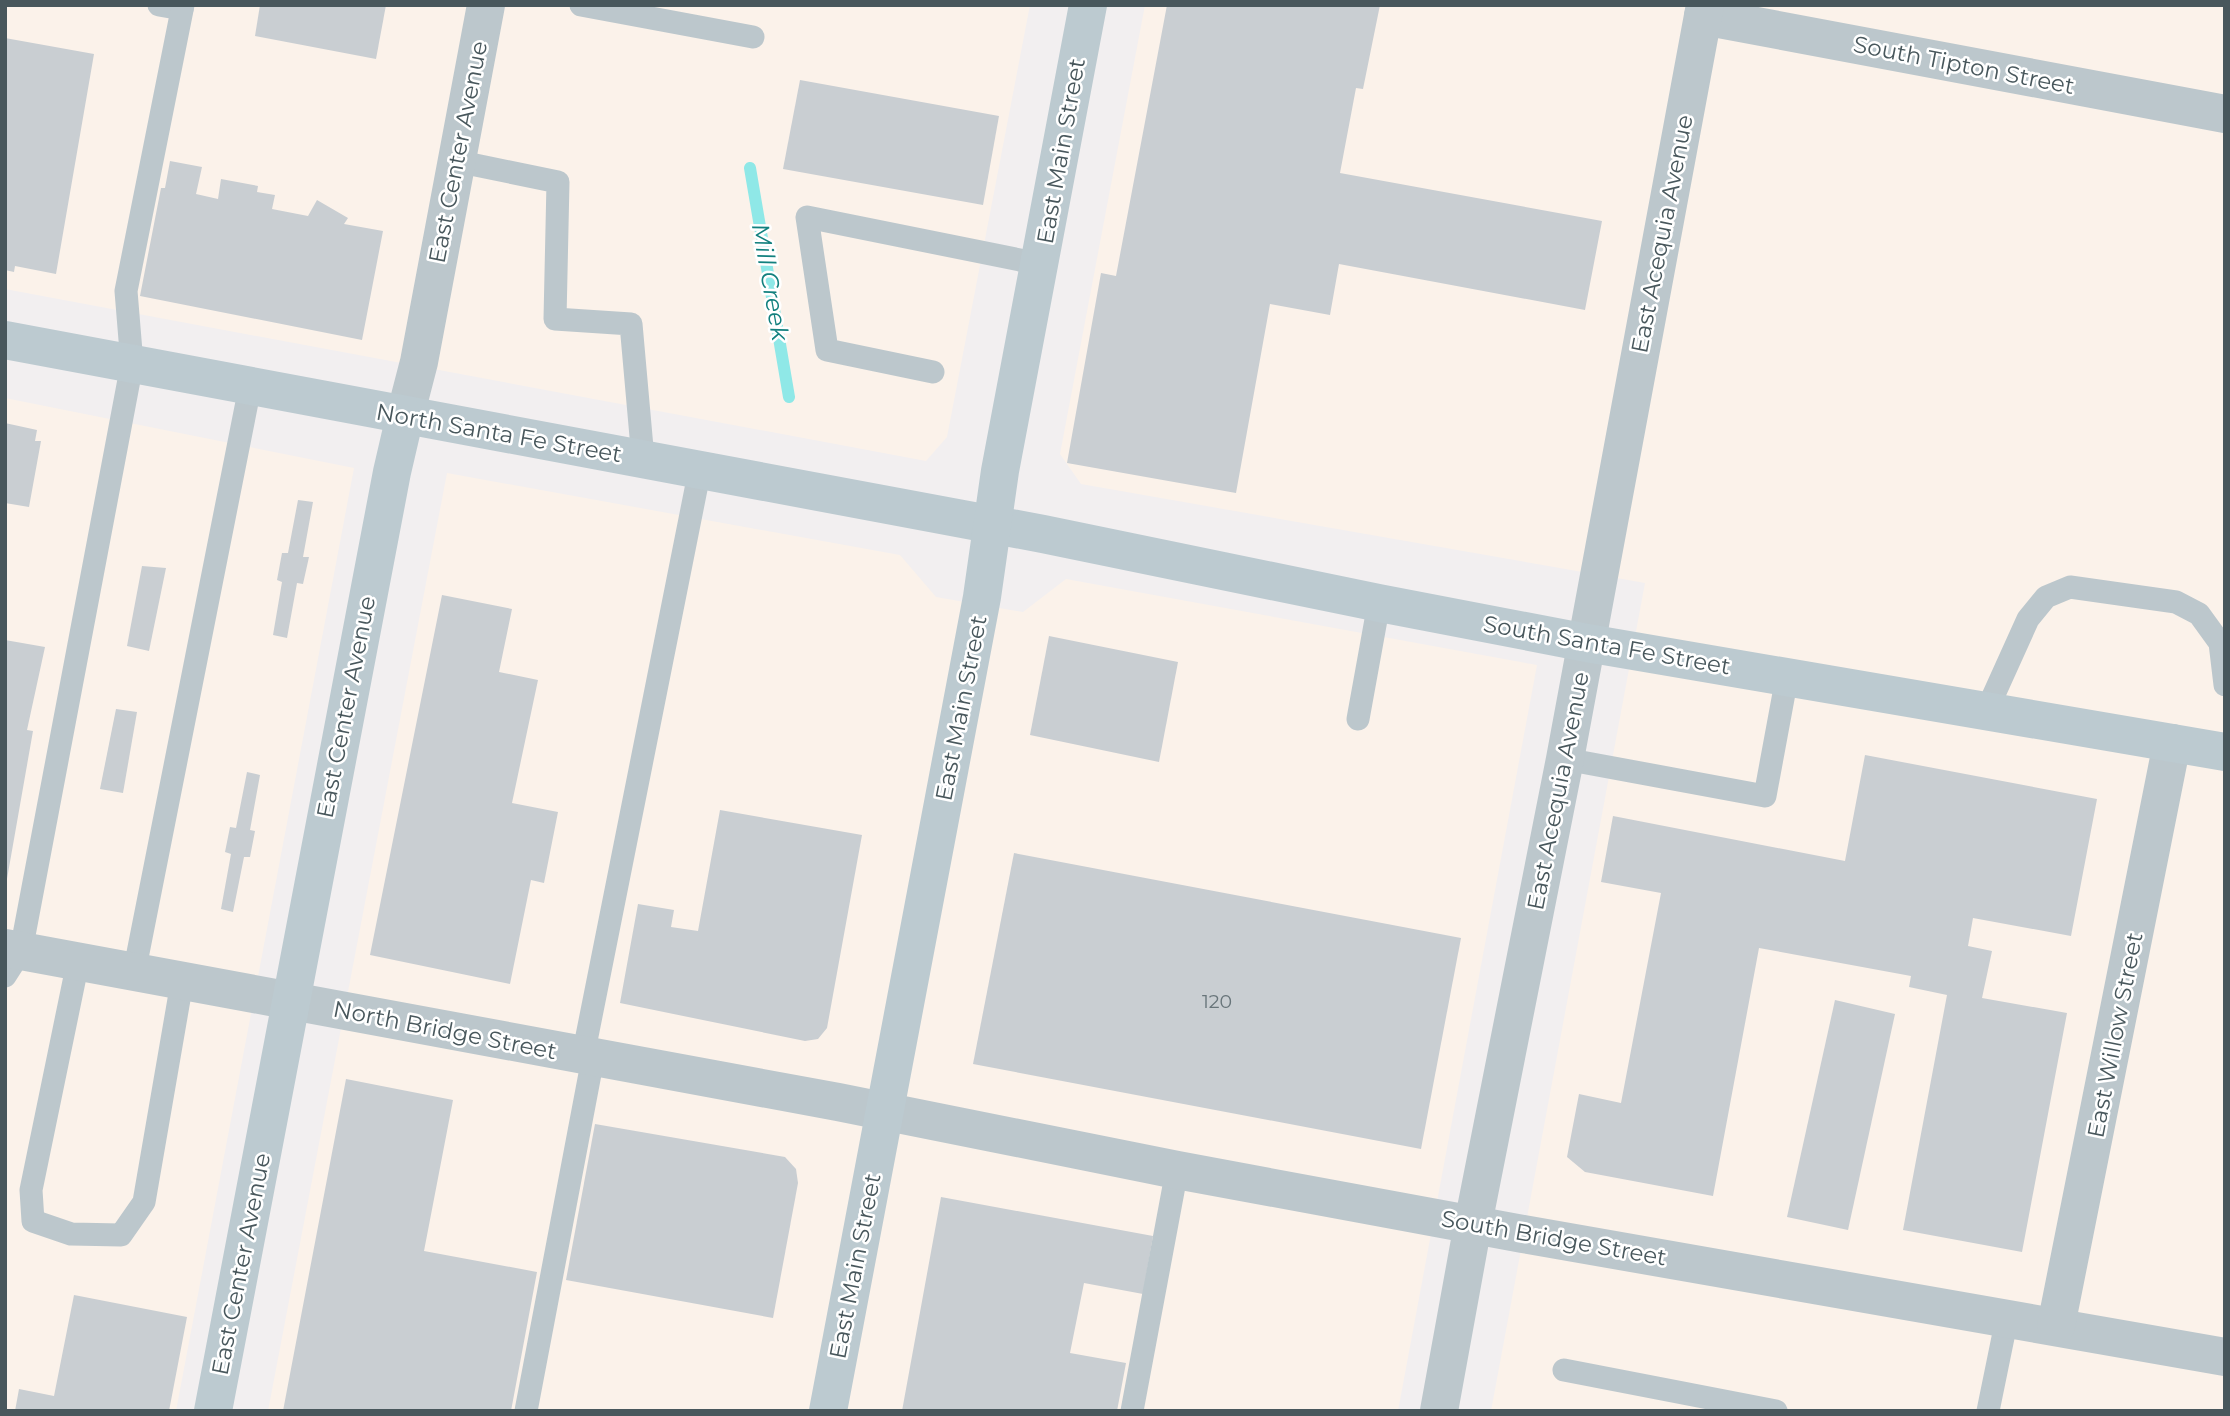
<svg xmlns="http://www.w3.org/2000/svg" width="2230" height="1416" font-family="Montserrat,sans-serif">
  <style>
    .commercial { fill: #fbf2ea }
    .lines { fill: none; stroke-linecap: round; stroke-linejoin: round }
    .stream { stroke: #8fe8e7; stroke-width: 12 }
    .building { fill: #c9ced2 }
    .lane { stroke: #bcc7cc; stroke-width: 23 }
    .street { stroke: #bcc7cc; stroke-width: 38 }
    .secondary { stroke: #bccad0; stroke-width: 38 }
    .labels { text-anchor: middle; stroke-width: 5; stroke-linejoin: round; paint-order: stroke }
    .number-label { font-size: 19px; fill: #68757a }
    .street-label { font-size: 23px; fill: #48575c; stroke: #fff }
    .water-label { font-size: 24px; font-style: italic; fill: #12807e; stroke: #fff }
  </style>
  <rect width="100%" height="100%" fill="#f2eff0"/>
  <g class="commercial">
    <path d="M5 5H1030L947 437 926 461 5 289Z"/>
    <path d="M1145 5H2225V1411H1491L1645 583 1081 484 1060 454Z"/>
    <path d="M5 398 354 468 176 1411H5Z"/>
    <path d="M447 473 900 555 936 597 1023 612 1066 579 1537 665 1398 1411H268Z"/>
  </g>
  <g class="lines">
    <path class="stream" d="M750 168 789 397"/>
  </g>
  <g class="building">
    <path d="M260 5H386L376 59 255 36Z"/>
    <path d="M1167 5H1380L1363 89 1356 88 1340 173 1602 221 1585 310 1339 264 1330 315 1270 304 1236 493 1067 463 1101 273 1116 276Z"/>
    <path d="M5 38 94 54 56 274 15 266 14 272 5 270Z"/>
    <path d="M800 80 999 116 983 205 783 169Z"/>
    <path d="M170 161 202 167 196 194 218 199 221 179 258 186 257 192 275 195 272 209 308 216 317 200 348 218 344 224 383 231 362 340 140 296 161 188H165Z"/>
    <path d="M5 423 37 430 35 441H41L29 507 5 503Z"/>
    <path d="M298 500 313 502 303 557H309L303 584 297 583 287 638 273 635 282 582 277 580 282 553H288Z"/>
    <path d="M142 566 166 568 149 651 127 646Z"/>
    <path d="M442 595 512 609 499 672 538 680 512 803 558 812 544 883 531 880 510 984 370 955Z"/>
    <path d="M1049 636 1178 662 1159 762 1030 735Z"/>
    <path d="M5 640 45 647 27 730 33 731 7 879Z"/>
    <path d="M116 709 137 712 123 793 100 789Z"/>
    <path d="M1865 755 2097 799 2071 936 1973 918 1968 946 1992 951 1982 998 2067 1013 2022 1252 1903 1230 1947 995 1909 987 1911 976 1759 948 1713 1196 1585 1172 1567 1157 1579 1094 1621 1103 1661 893 1601 882 1613 816 1845 861Z"/>
    <path d="M247 772 260 775 250 830 255 831 250 857H244L233 912 221 909 231 854 225 852 230 827 236 828Z"/>
    <path d="M720 810 862 835 827 1028 818 1039 805 1041 620 1003 638 904 674 910 671 927 698 931Z"/>
    <path d="M1014 853 1461 938 1421 1149 973 1064Z"/>
    <path d="M1835 1000 1895 1014 1848 1230 1787 1217Z"/>
    <path d="M346 1079 453 1100 424 1251 537 1272 511 1411H283Z"/>
    <path d="M595 1124 785 1157 796 1169 798 1183 773 1318 566 1280Z"/>
    <path d="M941 1197 1153 1236 1143 1294 1084 1283 1070 1353 1126 1363 1117 1411H902Z"/>
    <path d="M74 1295 187 1317 169 1411H15L19 1389 54 1396Z"/>
  </g>
  <g class="lines">
    <g class="lane">
      <path d="M159 5 182 9"/>
      <path d="M581 5 753 37"/>
      <path d="M456 161 558 182 555 319 631 324 643 459"/>
      <path d="M933 372 827 350 807 217 1040 264"/>
      <path d="M1986 712 2028 619 2046 597 2070 587 2176 602 2199 614 2220 643 2225 685"/>
      <path d="M1358 719 1379 603"/>
      <path d="M1565 759 1765 796 1787 677"/>
      <path d="M78 962 31 1190 33 1221 71 1234 121 1235 144 1202 182 982"/>
      <path d="M134 973 250 387"/>
      <path d="M5 976 21 951 132 364 126 291 183 5"/>
      <path d="M583 1056 700 469"/>
      <path d="M1564 1370 1776 1411"/>
      <path d="M526 1411 593 1058"/>
      <path d="M1132 1411 1177 1170"/>
      <path d="M1988 1411 2007 1318"/>
    </g>
    <g class="street">
      <path d="M1703 16 2225 114"/>
      <path d="M405 416 419 362 486 5"/>
      <path d="M5 948 838 1102 1177 1170 1523 1234 2225 1357"/>
      <path d="M2056 1326 2172 743"/>
      <path d="M1439 1411 1473 1224 1565 759 1705 5"/>
    </g>
    <g class="secondary">
      <path d="M5 340 1043 534 1379 603 1587 643 2225 752"/>
      <path d="M213 1411 392 472 405 416"/>
      <path d="M828 1411 982 597 1000 471 1088 5"/>
    </g>
  </g>
  <g class="labels">
    <g class="number-label">
      <text x="1217" y="1008">120</text>
    </g>
    <g class="street-label">
      <text transform="translate(1964 65) rotate(11)" y="8">South Tipton Street</text>
      <text transform="translate(1061 151) rotate(-80)" y="8">East Main Street</text>
      <text transform="translate(458 152) rotate(-79)" y="8">East Center Avenue</text>
      <text transform="translate(1662 234) rotate(-79)" y="8">East Acequia Avenue</text>
      <text transform="translate(499 433) rotate(10)" y="8">North Santa Fe Street</text>
      <text transform="translate(1607 645) rotate(10)" y="8">South Santa Fe Street</text>
      <text transform="translate(346 707) rotate(-79)" y="8">East Center Avenue</text>
      <text transform="translate(961 708) rotate(-79)" y="8">East Main Street</text>
      <text transform="translate(1558 791) rotate(-79)" y="8">East Acequia Avenue</text>
      <text transform="translate(445 1030) rotate(11)" y="8">North Bridge Street</text>
      <text transform="translate(2115 1035) rotate(-79)" y="8">East Willow Street</text>
      <text transform="translate(1554 1238) rotate(10)" y="8">South Bridge Street</text>
      <text transform="translate(241 1264) rotate(-79)" y="8">East Center Avenue</text>
      <text transform="translate(855 1266) rotate(-79)" y="8">East Main Street</text>
    </g>
    <g class="water-label">
      <text transform="translate(770 282) rotate(80)" y="8">Mill Creek</text>
    </g>
  </g>
  <rect width="2230" height="1416" fill="none" stroke="#48575c" stroke-width="14"/>
</svg>
